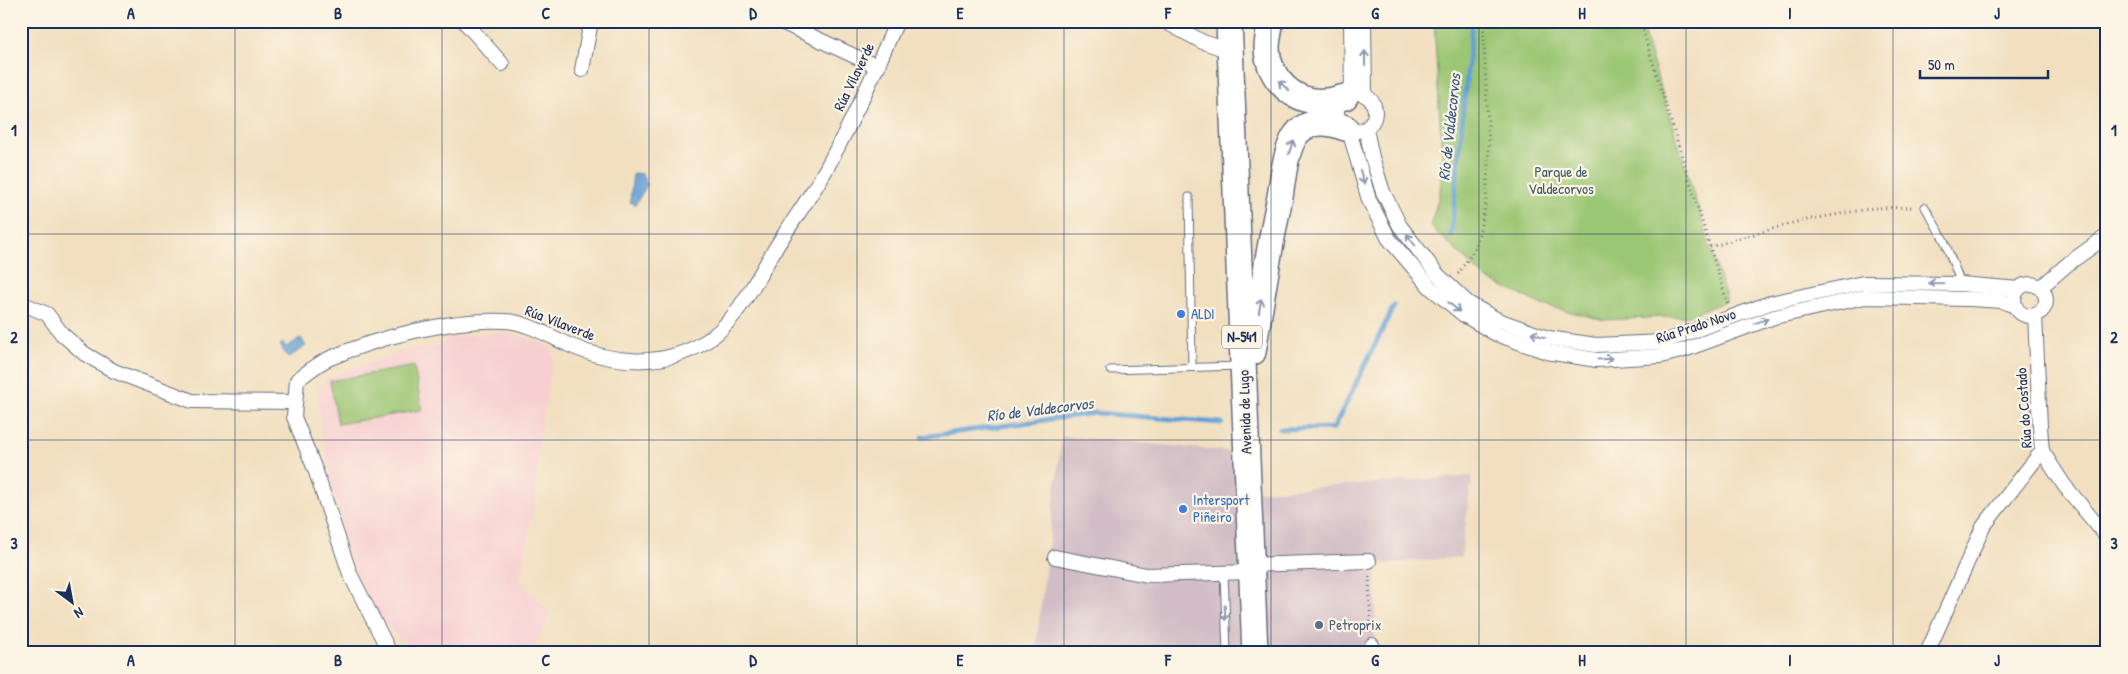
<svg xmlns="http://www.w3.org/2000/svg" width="2128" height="674" font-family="'Patrick Hand',sans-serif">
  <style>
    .built { fill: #f7cfd1 }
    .industrial { fill: #d2bdc6 }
    .green { fill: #9bc673; stroke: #5b7a68 }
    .water { fill: #63a0d4; stroke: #3f6899 }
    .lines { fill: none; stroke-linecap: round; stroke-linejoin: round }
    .stream { stroke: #63a0d4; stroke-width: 5 }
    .lane-casing { stroke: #666d80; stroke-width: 9 }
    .street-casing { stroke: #666d80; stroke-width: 16 }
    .highway-casing { stroke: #666d80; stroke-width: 28 }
    .path { stroke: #666d80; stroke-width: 3; stroke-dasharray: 1 4; stroke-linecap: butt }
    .lane { stroke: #fff; stroke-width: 7 }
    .street { stroke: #fff; stroke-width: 14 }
    .highway { stroke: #fff; stroke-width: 25 }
    .oneway { stroke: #8d97ae }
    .grid { fill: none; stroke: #1b2f5e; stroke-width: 1; stroke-opacity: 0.55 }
    .shop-dot { fill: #3f7fe0; stroke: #fcf5e5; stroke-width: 2 }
    .service-dot { fill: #5c6f8a; stroke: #fcf5e5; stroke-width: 2 }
    .labels { text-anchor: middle; stroke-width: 4.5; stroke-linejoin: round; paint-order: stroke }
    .shield { fill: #fcf5e5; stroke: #5e6a86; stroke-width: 1 }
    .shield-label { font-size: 14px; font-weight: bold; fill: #1b2f5e }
    .street-label { font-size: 15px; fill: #1b2f5e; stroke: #fcf5e5 }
    .park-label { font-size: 15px; fill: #415c64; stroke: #fcf5e5 }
    .shop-label { font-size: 15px; fill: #366cbe; stroke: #fcf5e5; text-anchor: start }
    .service-label { font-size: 15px; fill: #4e5e75; stroke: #fcf5e5; text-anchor: start }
    .water-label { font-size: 16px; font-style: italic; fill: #345787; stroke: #fcf5e5 }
    .neatline { fill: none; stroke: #1b2f5e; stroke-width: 2 }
    .grid-label { font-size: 16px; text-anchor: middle; font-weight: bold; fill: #1b2f5e }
  </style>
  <rect width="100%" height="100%" fill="#fcf5e5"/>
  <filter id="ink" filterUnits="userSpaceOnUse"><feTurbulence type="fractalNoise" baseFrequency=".02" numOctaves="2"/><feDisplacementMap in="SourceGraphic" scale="10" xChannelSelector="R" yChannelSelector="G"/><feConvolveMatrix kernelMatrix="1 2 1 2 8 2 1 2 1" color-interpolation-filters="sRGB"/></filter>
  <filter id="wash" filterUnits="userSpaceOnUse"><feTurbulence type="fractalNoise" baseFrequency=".0096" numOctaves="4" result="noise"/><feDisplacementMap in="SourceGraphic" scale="20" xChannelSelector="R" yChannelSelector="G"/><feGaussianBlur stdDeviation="1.12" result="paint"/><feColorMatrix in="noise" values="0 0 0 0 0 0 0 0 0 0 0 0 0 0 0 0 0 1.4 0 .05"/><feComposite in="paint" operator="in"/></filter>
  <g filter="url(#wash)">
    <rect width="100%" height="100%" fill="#f1dfbf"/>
    <path class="built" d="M497 332 523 336 551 347 553 358 541 425 534 506 520 581 551 613 532 653H420L406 645 372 610 357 578 342 532 341 512 329 494 326 476 331 473 320 429 318 397 320 386 327 378 402 351 443 345 445 339Z"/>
    <path class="industrial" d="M1062 436 1247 453 1249 492 1472 476 1461 557 1376 565 1375 653H1070L1036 646Z"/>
    <g class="green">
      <path d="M1434 21H1640L1727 301 1687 316 1604 320 1542 305 1485 278 1430 226 1440 193 1442 156Z"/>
      <path d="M414 366 422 410 338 424 330 381Z"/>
    </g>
    <g class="water">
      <path d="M633 173 642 174 647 185 635 205 630 202Z"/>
      <path d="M301 338 306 346 288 358 280 345 283 343 286 347Z"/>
    </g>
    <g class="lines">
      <g class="stream">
        <path d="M1451 236 1472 21"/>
        <path d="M1280 429 1334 428 1394 306"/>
        <path d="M922 437 1096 413 1222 423"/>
      </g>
    </g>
  </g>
  <g filter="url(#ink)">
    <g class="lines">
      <defs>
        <g id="lane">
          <path d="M1189 197 1192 367"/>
          <path d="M1925 207 1944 240 1962 286"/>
          <path d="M1110 370 1240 366"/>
          <path d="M1224 573 1227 653"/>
        </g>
        <g id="street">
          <path d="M464 21 502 64"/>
          <path d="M779 21 878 67"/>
          <path d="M1164 21 1203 42 1230 51"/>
          <path d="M1351 21 1352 94"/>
          <path d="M1364 21 1365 95"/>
          <path d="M582 70 591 21"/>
          <circle cx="1356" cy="112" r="19"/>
          <path d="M1366 129 1372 157 1383 192 1400 226 1437 274 1468 303 1498 320 1548 338 1596 345 1663 342 1770 303 1863 283 1961 284 2019 289"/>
          <path d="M1349 130 1369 200 1389 239 1430 287 1464 315 1496 334 1547 352 1597 360 1661 356 1684 350 1774 317 1865 297 1970 299 2002 301 2015 306"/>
          <circle cx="2030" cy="300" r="16"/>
          <path d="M2040 288 2069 263 2107 236"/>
          <path d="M21 303 47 314 62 334 85 354 114 371 192 401 295 402"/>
          <path d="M2035 315 2040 427 2042 451 2064 485 2107 537"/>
          <path d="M1055 557 1147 575 1251 572"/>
          <path d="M1251 565 1369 561"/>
          <path d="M390 653 350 574 316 472 294 417 297 380C307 373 317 364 328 359 375 338 453 318 505 321 527 322 549 336 569 345 612 364 663 368 705 342 735 324 757 279 775 249 793 220 815 191 831 160 855 115 877 68 897 21"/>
          <path d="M1371 653 1372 645"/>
          <path d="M1927 653 1983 527 2042 451"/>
        </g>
        <g id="highway">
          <path d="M1229 21 1255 653"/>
          <path d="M1270 21C1270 30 1267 40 1267 48 1268 79 1295 105 1326 101 1333 101 1339 98 1345 97"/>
          <path d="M1253 352C1261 300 1269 248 1280 197 1283 178 1285 154 1294 138 1305 119 1328 121 1345 128"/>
        </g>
      </defs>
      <use href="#lane" class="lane-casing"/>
      <use href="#street" class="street-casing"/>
      <use href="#highway" class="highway-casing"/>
      <g class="path">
        <path d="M1640 21 1728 305"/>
        <path d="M1710 247 1796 222 1873 208 1914 207"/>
        <path d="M1458 274 1476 247 1486 202 1489 147 1483 21"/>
        <path d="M1369 576 1371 632"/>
      </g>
      <use href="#lane" class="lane"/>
      <use href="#street" class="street"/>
      <use href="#highway" class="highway"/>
    </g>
    <defs><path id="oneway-shaft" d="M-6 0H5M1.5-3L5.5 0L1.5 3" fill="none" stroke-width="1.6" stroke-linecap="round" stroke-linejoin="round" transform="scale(1.25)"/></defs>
    <g class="oneway">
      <use href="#oneway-shaft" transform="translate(1365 58) rotate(-91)"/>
      <use href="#oneway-shaft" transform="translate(1284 86) rotate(-137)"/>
      <use href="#oneway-shaft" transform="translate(1291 147) rotate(-72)"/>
      <use href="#oneway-shaft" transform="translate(1362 177) rotate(74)"/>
      <use href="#oneway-shaft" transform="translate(1411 240) rotate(-127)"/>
      <use href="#oneway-shaft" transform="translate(1936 283) rotate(-179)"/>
      <use href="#oneway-shaft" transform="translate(1260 306) rotate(-81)"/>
      <use href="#oneway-shaft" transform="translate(1454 307) rotate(40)"/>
      <use href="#oneway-shaft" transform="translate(1761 321) rotate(-20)"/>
      <use href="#oneway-shaft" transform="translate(1538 335) rotate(-160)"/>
      <use href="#oneway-shaft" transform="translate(1605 359) rotate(-3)"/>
      <use href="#oneway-shaft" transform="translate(1225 613) rotate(88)"/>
    </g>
  </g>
  <path class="grid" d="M235 21V653M442 21V653M649 21V653M857 21V653M1064 21V653M1271 21V653M1479 21V653M1686 21V653M1893 21V653M21 234H2107M21 440H2107"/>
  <g class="shop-dot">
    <circle cx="1181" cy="314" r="5"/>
    <circle cx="1183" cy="509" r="5"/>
  </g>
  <circle class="service-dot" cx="1319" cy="625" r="5"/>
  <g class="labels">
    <rect class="shield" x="1222" y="325.5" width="40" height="23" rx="4"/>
    <g class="shield-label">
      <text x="1242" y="342">N-541</text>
    </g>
    <g class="street-label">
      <text transform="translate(854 77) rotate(-64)" y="5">Rúa Vilaverde</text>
      <text transform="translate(560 323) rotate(21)" y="5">Rúa Vilaverde</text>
      <text transform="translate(1696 326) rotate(-18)" y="5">Rúa Prado Novo</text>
      <text transform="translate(2024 408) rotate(-94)" y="5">Rúa do Costado</text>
      <text transform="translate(1245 412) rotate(-92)" y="5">Avenida de Lugo</text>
    </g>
    <g class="park-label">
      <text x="1561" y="177">Parque de<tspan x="1561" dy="17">Valdecorvos</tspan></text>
    </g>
    <g class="shop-label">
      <text x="1191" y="319">ALDI</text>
      <text x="1193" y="505">Intersport<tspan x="1193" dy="17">Piñeiro</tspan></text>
    </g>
    <g class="service-label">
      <text x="1329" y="630">Petroprix</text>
    </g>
    <g class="water-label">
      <text transform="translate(1449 127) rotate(-84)" y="6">Río de Valdecorvos</text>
      <text transform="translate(1040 409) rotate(-7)" y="6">Río de Valdecorvos</text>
    </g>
  </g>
  <rect width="2128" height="674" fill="none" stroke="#fcf5e5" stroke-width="55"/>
  <g transform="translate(72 602) rotate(148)" stroke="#fcf5e5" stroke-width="4" paint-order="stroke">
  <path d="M0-4L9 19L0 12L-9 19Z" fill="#1b2f5e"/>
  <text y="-8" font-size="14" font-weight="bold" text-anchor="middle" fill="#1b2f5e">N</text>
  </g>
  <path d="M1920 70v8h128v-8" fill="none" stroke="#1b2f5e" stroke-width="2.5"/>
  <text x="1928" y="70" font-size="15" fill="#1b2f5e" stroke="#fcf5e5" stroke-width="4" paint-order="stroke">50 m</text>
  <rect x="28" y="28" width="2072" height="618" class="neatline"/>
  <g class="grid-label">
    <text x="131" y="19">A</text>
    <text x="338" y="19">B</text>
    <text x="546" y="19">C</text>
    <text x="753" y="19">D</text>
    <text x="960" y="19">E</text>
    <text x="1168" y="19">F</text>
    <text x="1375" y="19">G</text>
    <text x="1582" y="19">H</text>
    <text x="1790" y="19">I</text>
    <text x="1997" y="19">J</text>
    <text x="14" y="136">1</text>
    <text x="2114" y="136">1</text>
    <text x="14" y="343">2</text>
    <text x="2114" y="343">2</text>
    <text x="14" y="549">3</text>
    <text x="2114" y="549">3</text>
    <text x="131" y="666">A</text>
    <text x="338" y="666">B</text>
    <text x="546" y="666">C</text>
    <text x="753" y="666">D</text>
    <text x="960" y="666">E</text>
    <text x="1168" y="666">F</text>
    <text x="1375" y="666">G</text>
    <text x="1582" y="666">H</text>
    <text x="1790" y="666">I</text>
    <text x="1997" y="666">J</text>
  </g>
</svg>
